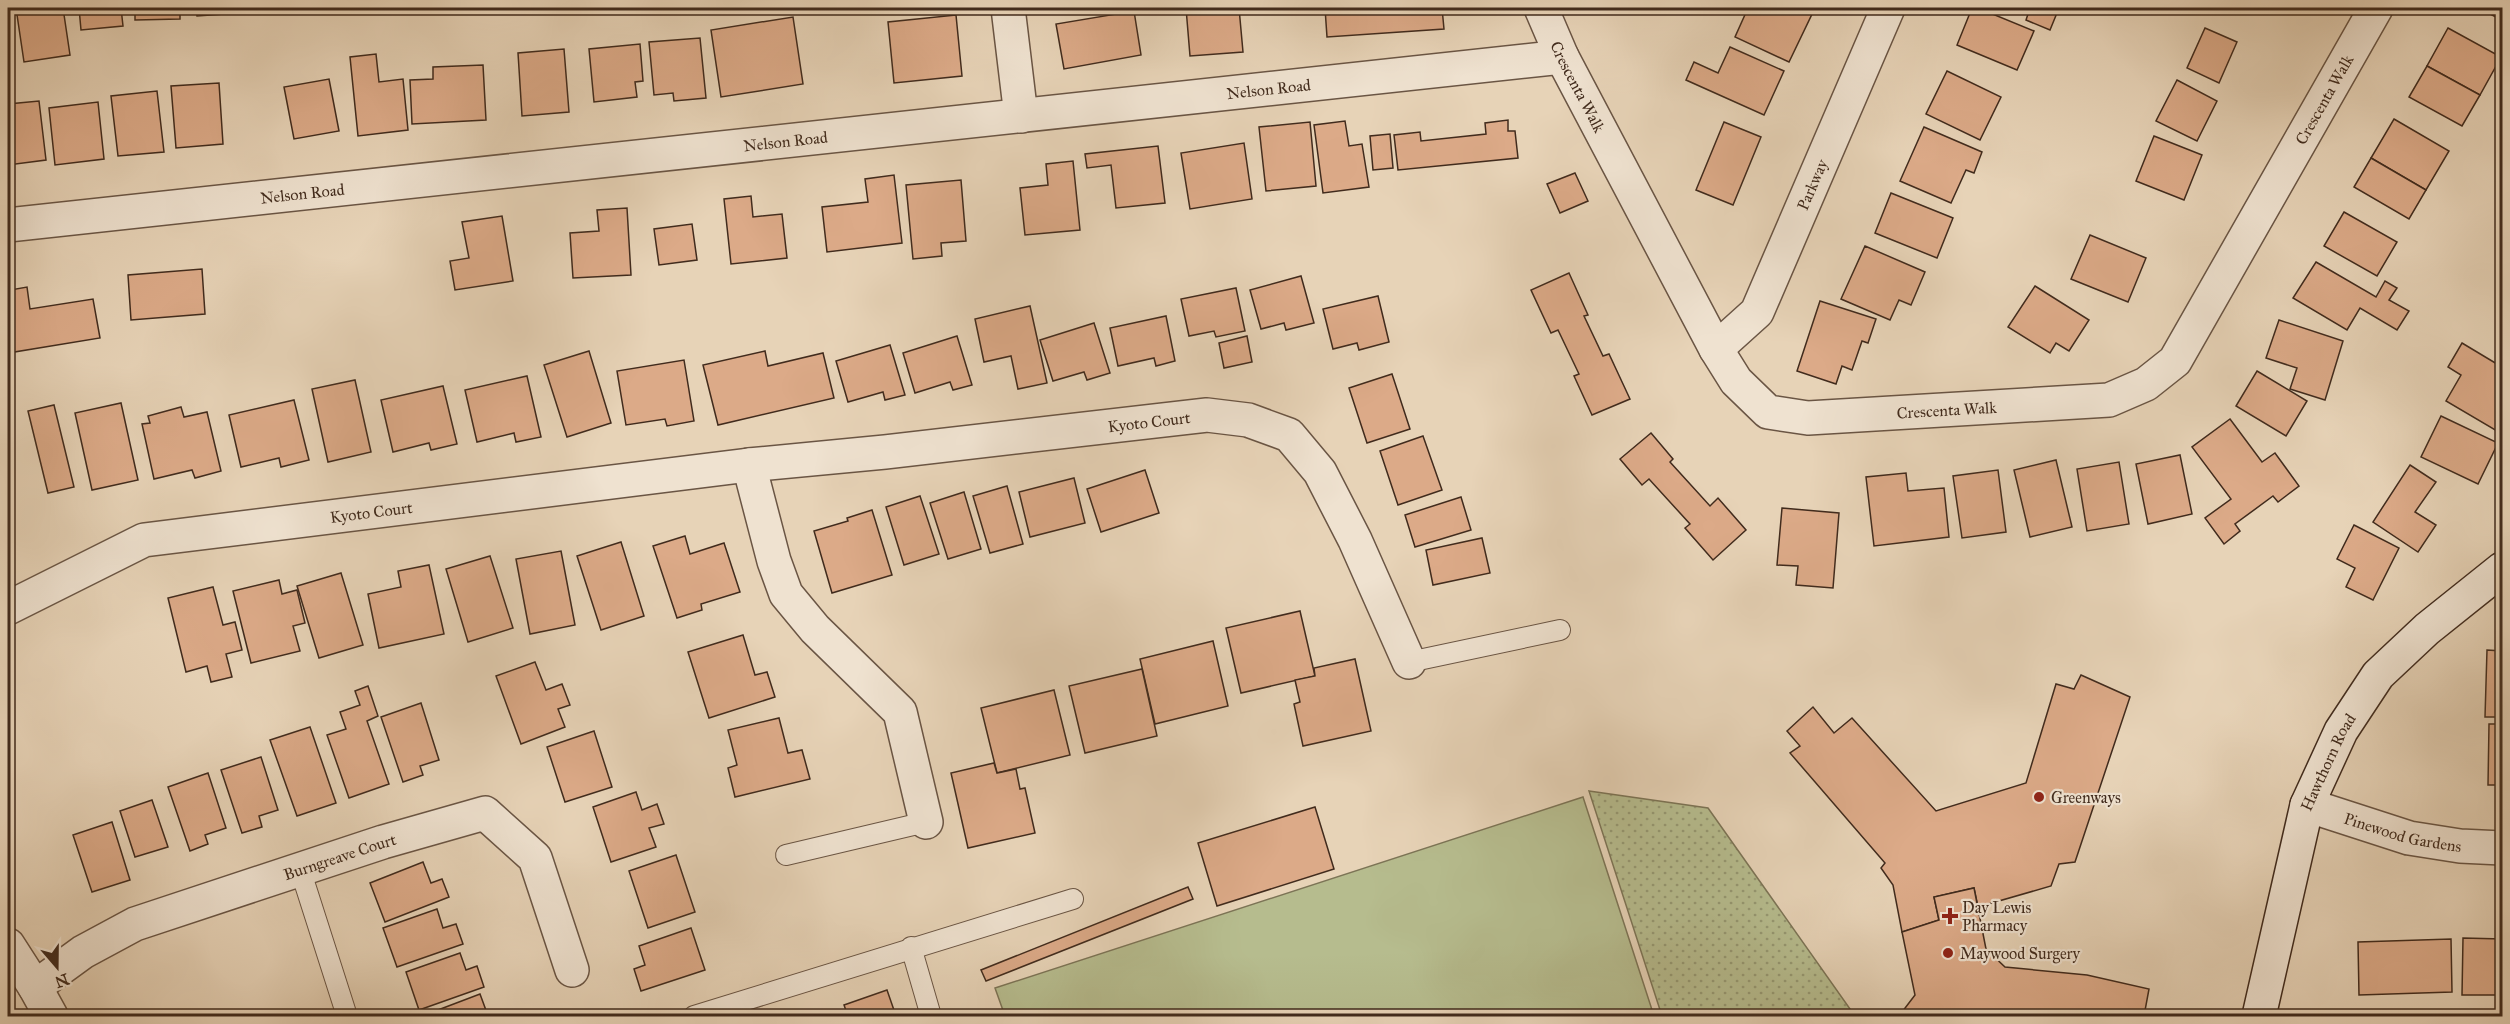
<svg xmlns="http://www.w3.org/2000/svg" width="2510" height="1024" font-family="'IM FELL Great Primer',serif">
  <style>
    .grass { fill: url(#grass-dots); stroke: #7c7456; stroke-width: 1.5 }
    .pitch { fill: #b6bc8e; stroke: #7c7456; stroke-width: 1.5 }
    .building { fill: #dcaa88; stroke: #412b1d; stroke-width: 1.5 }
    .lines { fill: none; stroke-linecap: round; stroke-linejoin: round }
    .lane-casing { stroke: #6a5544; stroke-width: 22 }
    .street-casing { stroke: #6a5544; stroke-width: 36 }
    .secondary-casing { stroke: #412b1d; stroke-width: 36 }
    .lane { stroke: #efe2d0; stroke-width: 20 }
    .street { stroke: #efe2d0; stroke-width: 33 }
    .secondary { stroke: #efe2d0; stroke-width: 33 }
    .poi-dot { fill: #8f2418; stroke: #efe2d0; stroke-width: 2 }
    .labels { text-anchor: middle; stroke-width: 4.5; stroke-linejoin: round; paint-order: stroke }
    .street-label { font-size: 16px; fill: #412b1d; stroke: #efe2d0 }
    .poi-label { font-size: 16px; fill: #412b1d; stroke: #efe2d0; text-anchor: start }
  </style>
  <defs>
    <pattern id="grass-dots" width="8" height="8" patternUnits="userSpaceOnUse" patternTransform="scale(1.5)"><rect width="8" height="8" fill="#b6bc8e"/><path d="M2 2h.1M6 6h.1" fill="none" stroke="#969973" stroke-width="1.8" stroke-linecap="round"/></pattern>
  </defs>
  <rect width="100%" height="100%" fill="#e7d3b7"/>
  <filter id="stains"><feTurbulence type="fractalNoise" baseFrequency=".00333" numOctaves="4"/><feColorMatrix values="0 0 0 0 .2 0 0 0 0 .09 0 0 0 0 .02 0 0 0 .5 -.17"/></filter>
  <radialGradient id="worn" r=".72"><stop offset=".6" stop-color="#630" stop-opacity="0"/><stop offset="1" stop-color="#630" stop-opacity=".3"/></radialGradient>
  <path class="grass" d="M1589 791 1708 808 1855 1016H1662Z"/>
  <path class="pitch" d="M1583 797 1654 1016H1005L995 988Z"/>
  <g class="building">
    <path d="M16 8H63L70 55 24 62Z"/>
    <path d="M79 8H121L123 26 81 30Z"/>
    <path d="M135 8H180V19L135 20Z"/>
    <path d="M196 8H239V13L197 16Z"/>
    <path d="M1186 8H1239L1243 52 1190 56Z"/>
    <path d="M1325 8H1442L1444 29 1327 37Z"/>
    <path d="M1748 8H1804L1813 12 1789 62 1735 37Z"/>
    <path d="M1972 8H1978L2034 31 2017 70 1957 45Z"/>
    <path d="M2030 8H2059L2050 30 2026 20Z"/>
    <path d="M2478 8H2502V20Z"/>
    <path d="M1134 11 1141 55 1064 69 1056 24Z"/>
    <path d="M956 15 962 76 894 83 888 22Z"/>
    <path d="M793 17 803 84 721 97 711 30Z"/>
    <path d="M2205 28 2237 42 2219 83 2187 68Z"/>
    <path d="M2448 28 2501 57 2480 95 2427 66Z"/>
    <path d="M700 38 706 98 674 101 673 93 654 95 649 42Z"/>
    <path d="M640 44 643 81 635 82 637 97 594 102 589 49Z"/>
    <path d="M1730 47 1784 71 1764 115 1686 80 1694 62 1718 73Z"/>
    <path d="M564 49 569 112 522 116 518 53Z"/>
    <path d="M376 54 379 82 403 79 408 130 358 136 350 57Z"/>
    <path d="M483 65 486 120 412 124 410 80 433 79V67Z"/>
    <path d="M2427 66 2480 95 2462 126 2409 97Z"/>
    <path d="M1947 71 2001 97 1980 140 1926 114Z"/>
    <path d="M329 79 339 131 294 139 284 87Z"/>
    <path d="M2177 80 2217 101 2197 141 2156 121Z"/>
    <path d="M219 83 223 144 176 148 171 86Z"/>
    <path d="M157 91 164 152 118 156 111 96Z"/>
    <path d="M39 101 46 160 8 165V104Z"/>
    <path d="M98 102 104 159 55 165 49 108Z"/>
    <path d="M2394 119 2449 151 2426 190 2371 158Z"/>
    <path d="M1508 120V131H1515L1518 158 1398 170 1394 135 1420 132 1421 141 1486 134 1485 123Z"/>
    <path d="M1345 121 1349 146 1362 144 1369 187 1323 193 1314 125Z"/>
    <path d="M1310 122 1316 186 1266 191 1259 127Z"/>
    <path d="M1724 122 1761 137 1733 205 1696 190Z"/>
    <path d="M1924 127 1982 152 1974 173 1966 170 1951 203 1900 181Z"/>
    <path d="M1390 134 1393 168 1373 170 1370 136Z"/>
    <path d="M2154 136 2202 155 2184 200 2136 181Z"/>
    <path d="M1244 143 1252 199 1190 209 1181 153Z"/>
    <path d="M1158 146 1165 203 1116 208 1111 165 1087 168 1085 154Z"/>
    <path d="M2371 158 2426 190 2409 219 2354 187Z"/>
    <path d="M1073 161 1080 230 1025 235 1020 188 1048 185 1046 164Z"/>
    <path d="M1575 173 1588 201 1560 213 1547 184Z"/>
    <path d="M894 175 902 243 827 252 822 207 868 202 865 179Z"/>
    <path d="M961 180 966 241 941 243 942 256 913 259 906 185Z"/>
    <path d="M1891 193 1953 218 1937 258 1875 233Z"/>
    <path d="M751 196 753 217 782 214 787 258 731 264 724 199Z"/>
    <path d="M627 208 631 275 573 278 570 233 599 231 597 210Z"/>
    <path d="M2344 212 2397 242 2377 276 2324 246Z"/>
    <path d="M502 216 513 281 455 290 450 261 469 258 462 222Z"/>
    <path d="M692 224 697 260 659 265 654 229Z"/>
    <path d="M2090 235 2146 258 2128 302 2071 279Z"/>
    <path d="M1865 246 1925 272 1911 305 1899 300 1890 320 1841 299Z"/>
    <path d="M2316 262 2376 297 2385 281 2397 288 2389 300 2409 311 2397 330 2360 308 2347 330 2293 298Z"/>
    <path d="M202 269 205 314 131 320 128 275Z"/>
    <path d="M1569 273 1588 315 1584 316 1603 356 1609 354 1630 399 1592 415 1574 376 1579 374 1558 330 1551 333 1531 290Z"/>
    <path d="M1301 276 1314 323 1286 330 1284 323 1261 329 1250 290Z"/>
    <path d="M2035 286 2089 320 2069 351 2056 343 2050 353 2008 327Z"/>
    <path d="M27 287 30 309 93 299 100 338 8 353V314L14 313 10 290Z"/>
    <path d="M1236 288 1245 331 1216 337 1214 331 1189 336 1181 299Z"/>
    <path d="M1378 296 1389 342 1359 350 1357 343 1333 349 1323 309Z"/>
    <path d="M1820 301 1876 319 1868 343 1862 341 1852 370 1842 366 1836 384 1797 371Z"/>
    <path d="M1030 306 1047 383 1018 389 1011 356 984 362 975 319Z"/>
    <path d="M1166 316 1175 361 1156 366 1154 358 1118 366 1110 328Z"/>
    <path d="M2279 320 2343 341 2325 400 2290 389 2297 368 2266 358Z"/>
    <path d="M1094 323 1110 373 1087 380 1084 372 1053 381 1040 340Z"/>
    <path d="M957 336 972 385 953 390 950 382 915 393 903 353Z"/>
    <path d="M1247 336 1252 362 1224 368 1219 343Z"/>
    <path d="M2462 343 2502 367V434L2446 401 2461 375 2448 367Z"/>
    <path d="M890 345 905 395 885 400 883 392 848 402 836 361Z"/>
    <path d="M589 351 611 423 567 437 544 365Z"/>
    <path d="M765 351 768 366 823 353 834 398 718 425 703 365Z"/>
    <path d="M684 360 694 421 667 426 665 419 626 425 617 371Z"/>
    <path d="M2257 371 2307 401 2286 436 2236 406Z"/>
    <path d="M1392 374 1410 429 1367 443 1349 388Z"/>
    <path d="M527 376 541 437 516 442 514 433 477 442 465 390Z"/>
    <path d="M355 380 371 452 328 462 312 389Z"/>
    <path d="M443 386 457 444 431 450 429 443 393 452 381 400Z"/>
    <path d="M294 400 309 460 281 467 279 458 241 467 229 415Z"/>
    <path d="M121 403 138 480 92 490 75 413Z"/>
    <path d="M54 405 74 487 48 493 28 411Z"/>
    <path d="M181 407 184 417 207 412 221 471 195 478 192 470 154 479 142 424 150 423 148 416Z"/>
    <path d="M2441 416 2498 443 2478 484 2421 457Z"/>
    <path d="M2230 419 2262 462 2275 453 2299 486 2278 502 2273 496 2235 524 2240 531 2224 544 2205 518 2231 499 2192 447Z"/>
    <path d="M1651 433 1673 459 1670 462 1710 506 1718 498 1746 530 1713 560 1685 528 1690 524 1649 479 1642 485 1620 459Z"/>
    <path d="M1423 436 1442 490 1398 505 1380 451Z"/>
    <path d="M2180 455 2192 514 2148 524 2136 464Z"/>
    <path d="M2056 460 2072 527 2030 537 2014 470Z"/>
    <path d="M2119 462 2129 524 2087 531 2077 469Z"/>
    <path d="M2410 465 2436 482 2415 512 2436 525 2418 552 2373 522Z"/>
    <path d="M1145 470 1159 513 1101 532 1087 489Z"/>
    <path d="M1998 470 2006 532 1962 538 1953 476Z"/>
    <path d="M1906 473 1908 491 1944 488 1949 537 1874 546 1866 477Z"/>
    <path d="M1074 478 1085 523 1030 537 1019 492Z"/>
    <path d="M1007 486 1023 544 990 553 973 496Z"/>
    <path d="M964 492 981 549 948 559 930 503Z"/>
    <path d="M920 496 939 554 904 565 886 507Z"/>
    <path d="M1461 497 1471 530 1415 547 1405 515Z"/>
    <path d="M1782 508 1839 513 1833 588 1796 585 1798 566 1777 565Z"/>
    <path d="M872 510 892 575 832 593 814 531 848 521 847 518Z"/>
    <path d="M2354 525 2399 548 2373 600 2346 587 2355 568 2337 559Z"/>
    <path d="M685 536 690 554 724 543 740 592 701 604 702 610 677 618 653 546Z"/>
    <path d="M1482 538 1490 573 1433 585 1426 550Z"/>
    <path d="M621 542 644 616 601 630 577 556Z"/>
    <path d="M561 551 575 625 530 634 516 559Z"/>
    <path d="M490 556 513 628 468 642 446 569Z"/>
    <path d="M429 565 444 634 379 648 368 594 401 587 398 571Z"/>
    <path d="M341 573 363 645 319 658 297 586Z"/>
    <path d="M279 580 282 594 297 590 305 623 293 626 300 651 251 663 233 591Z"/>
    <path d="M213 587 223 625 235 622 242 650 226 654 232 677 211 682 207 666 186 672 168 598Z"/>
    <path d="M1300 611 1315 676 1241 693 1226 628Z"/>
    <path d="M743 635 755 675 767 672 775 697 709 718 688 652Z"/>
    <path d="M1213 641 1228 706 1155 724 1140 659Z"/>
    <path d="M2487 650 2502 651V717H2485Z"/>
    <path d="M1355 659 1371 731 1303 746 1294 704 1300 702 1295 680 1315 676 1314 668Z"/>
    <path d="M535 662 546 690 562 684 570 705 558 709 565 727 521 744 496 676Z"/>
    <path d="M1142 669 1157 736 1085 753 1069 686Z"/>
    <path d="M2081 675 2130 697 2075 862 2059 864 2051 886 1978 907 1974 888 1934 897 1939 920 1902 932 1893 885 1881 868 1885 863 1790 753 1800 746 1787 731 1813 707 1834 733 1852 718 1936 811 2026 783 2056 684 2074 689Z"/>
    <path d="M368 686 378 716 367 721 389 784 349 798 327 735 346 729 340 712 360 705 355 691Z"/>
    <path d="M1054 690 1070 755 997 773 981 708Z"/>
    <path d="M421 703 439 760 420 766 423 775 403 782 381 717Z"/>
    <path d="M779 718 788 753 802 750 810 779 735 797 728 768 737 765 728 730Z"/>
    <path d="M2489 724H2502V785H2488Z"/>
    <path d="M310 727 336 803 297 816 270 740Z"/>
    <path d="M594 731 612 787 565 802 547 747Z"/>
    <path d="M261 757 278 810 259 816 262 827 242 833 221 770Z"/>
    <path d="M994 763 997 773 1016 769 1020 789 1025 788 1035 833 968 848 951 773Z"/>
    <path d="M208 773 226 828 205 835 208 844 190 851 168 787Z"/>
    <rect x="2496" y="788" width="6" height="19"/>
    <path d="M636 792 642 810 657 804 664 824 649 828 656 847 611 862 593 807Z"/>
    <path d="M152 800 168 847 135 857 120 811Z"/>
    <path d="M1315 807 1334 869 1217 906 1198 843Z"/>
    <path d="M112 822 130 880 92 892 73 835Z"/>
    <path d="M676 855 695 912 648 928 629 871Z"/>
    <path d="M423 862 431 883 442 879 449 897 385 922 370 883Z"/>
    <path d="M1188 887 1193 899 986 981 981 970Z"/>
    <path d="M1974 888 1986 949 2005 967 2087 975 2149 989 2144 1016H1899L1915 995 1902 932 1939 920 1934 897Z"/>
    <path d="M437 909 443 928 456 924 463 944 397 967 383 928Z"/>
    <path d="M691 928 705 970 641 991 634 969 645 965 639 946Z"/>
    <path d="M2463 938 2502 939V995H2462Z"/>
    <path d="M2451 939 2452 992 2359 995 2358 942Z"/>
    <path d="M460 953 466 970 477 966 484 987 419 1010 406 972Z"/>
    <path d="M887 990 896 1016H848L844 1005Z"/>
    <path d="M480 994 487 1013 499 1010 501 1016H431L430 1013Z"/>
  </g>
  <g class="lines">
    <defs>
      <g id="lane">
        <path d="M1409 662 1560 630"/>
        <path d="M786 855 926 822"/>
        <path d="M300 869 346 1013"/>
        <path d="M911 947 931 1016"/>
        <path d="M694 1016 1073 899"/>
      </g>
      <g id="street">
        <path d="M1008 8 1021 116"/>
        <path id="s1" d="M1541 8 1562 57 1716 349 1736 381 1768 412 1808 418 2109 400 2146 384 2175 361 2376 8"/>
        <path id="s2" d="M8 225 1562 57"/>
        <path id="s3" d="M1716 349 1757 312 1888 8"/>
        <path d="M749 465 774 561 786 594 815 629 900 712 926 822"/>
        <path id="s4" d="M8 608 144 540 749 465 885 452 1207 415 1248 420 1289 435 1320 472 1355 540 1409 662"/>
        <path id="s5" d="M2307 805 2409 838 2460 846 2502 848"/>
        <path d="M8 945 35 987 51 1016"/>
        <path id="s6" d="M35 987 83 952 135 924 383 842 485 813 535 858 572 970"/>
      </g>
      <g id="secondary">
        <path id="s7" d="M2259 1016 2307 805 2341 731 2378 675 2427 629 2502 569"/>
      </g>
    </defs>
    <use href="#lane" class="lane-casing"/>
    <use href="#street" class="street-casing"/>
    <use href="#secondary" class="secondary-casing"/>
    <use href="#lane" class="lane"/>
    <use href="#street" class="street"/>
    <use href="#secondary" class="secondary"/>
  </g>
  <g class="poi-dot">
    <circle cx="2039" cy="797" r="6"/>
    <path d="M1947 907h6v6h6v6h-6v6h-6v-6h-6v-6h6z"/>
    <circle cx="1948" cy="953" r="6"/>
  </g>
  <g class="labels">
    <g class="street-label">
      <text dy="6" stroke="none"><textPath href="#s1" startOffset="87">Crescenta Walk</textPath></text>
      <text dy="6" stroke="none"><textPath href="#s2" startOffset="1268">Nelson Road</textPath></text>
      <text dy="6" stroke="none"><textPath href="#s1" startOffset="1186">Crescenta Walk</textPath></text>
      <text dy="6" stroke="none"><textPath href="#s2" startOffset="782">Nelson Road</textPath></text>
      <text dy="6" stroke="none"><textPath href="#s3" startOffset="194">Parkway</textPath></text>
      <text dy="6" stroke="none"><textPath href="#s2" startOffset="296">Nelson Road</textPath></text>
      <text dy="6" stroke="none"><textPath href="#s1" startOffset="645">Crescenta Walk</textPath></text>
      <text dy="6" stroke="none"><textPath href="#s4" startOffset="1164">Kyoto Court</textPath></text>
      <text dy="6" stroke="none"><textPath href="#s4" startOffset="381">Kyoto Court</textPath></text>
      <text dy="6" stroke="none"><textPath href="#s7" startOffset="264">Hawthorn Road</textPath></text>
      <text dy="6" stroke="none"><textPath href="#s5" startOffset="100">Pinewood Gardens</textPath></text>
      <text dy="6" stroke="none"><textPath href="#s6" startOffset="334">Burngreave Court</textPath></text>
    </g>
    <g class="poi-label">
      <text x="2051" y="803">Greenways</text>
      <text x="1962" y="913">Day Lewis<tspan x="1962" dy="18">Pharmacy</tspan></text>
      <text x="1960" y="959">Maywood Surgery</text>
    </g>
  </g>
  <rect width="2510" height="1024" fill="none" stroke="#e7d3b7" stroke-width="30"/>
  <rect x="9" y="9" width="2492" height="1006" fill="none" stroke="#412b1d" stroke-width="3"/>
  <rect x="15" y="15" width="2480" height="994" fill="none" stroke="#412b1d" stroke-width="1.5"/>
  <g transform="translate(57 967) rotate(160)" stroke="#efe2d0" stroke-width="4.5" paint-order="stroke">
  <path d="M0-4.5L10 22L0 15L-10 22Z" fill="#412b1d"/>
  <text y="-9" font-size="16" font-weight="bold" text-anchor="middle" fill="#412b1d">N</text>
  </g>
  <rect width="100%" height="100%" filter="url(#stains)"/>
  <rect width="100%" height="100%" fill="url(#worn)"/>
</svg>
